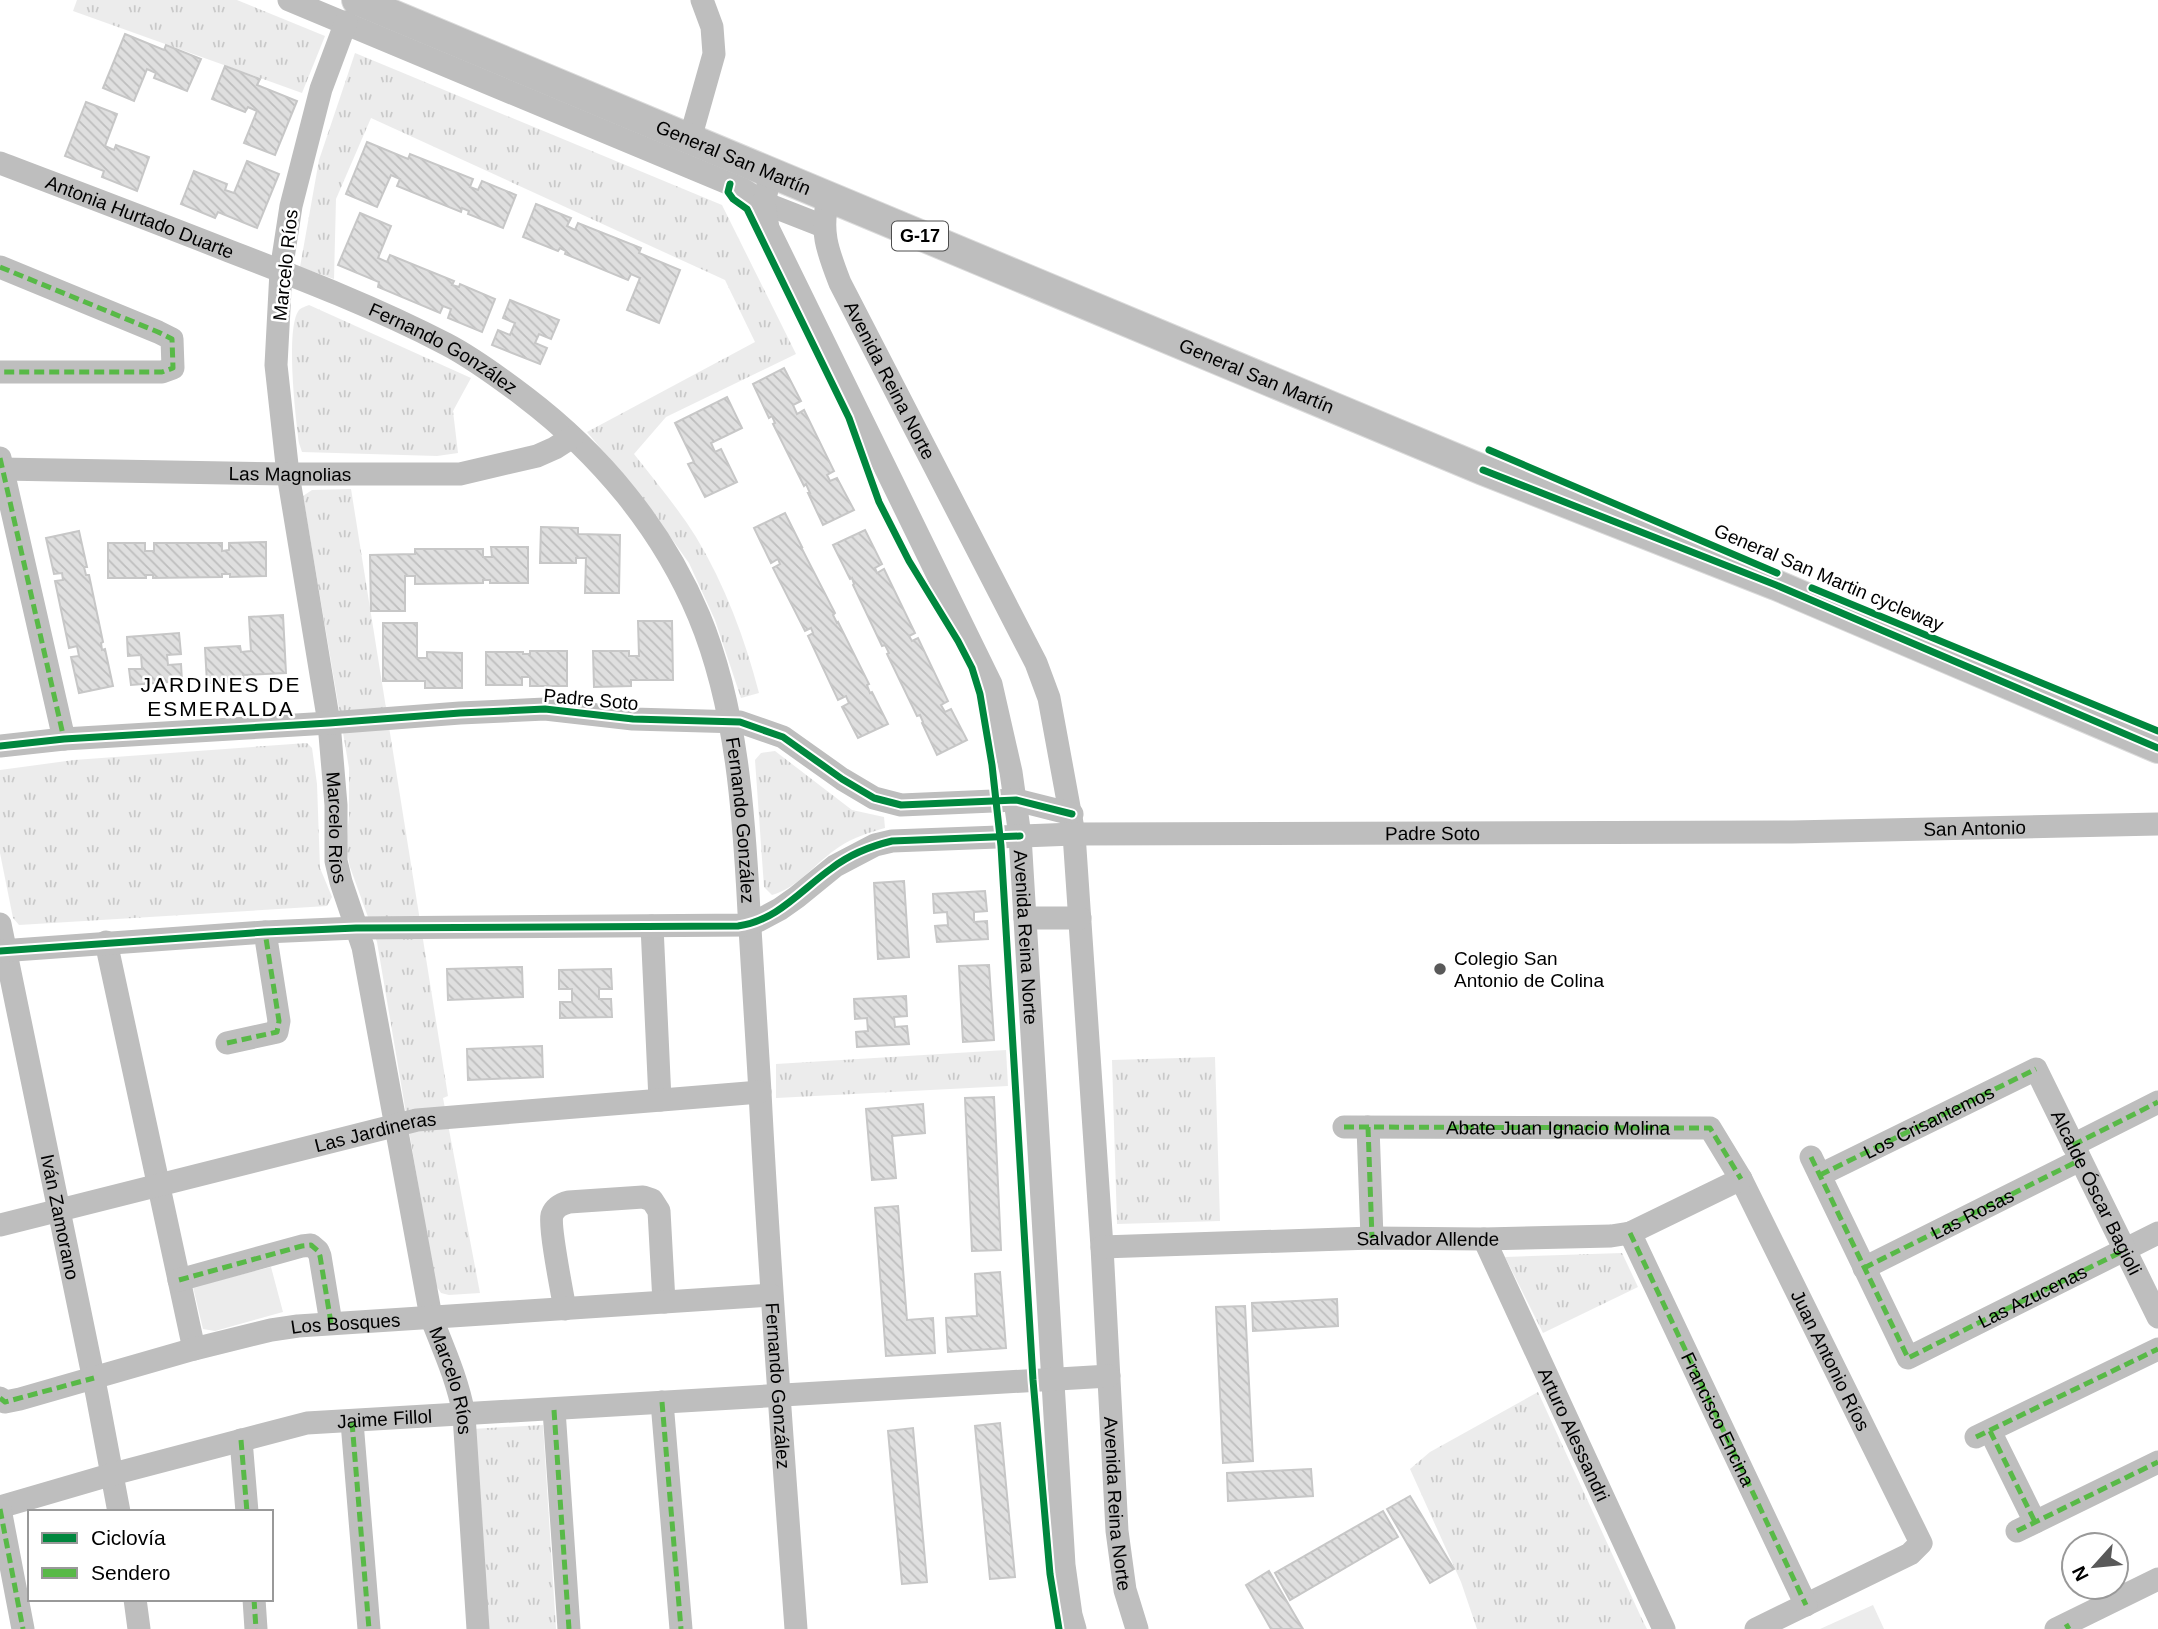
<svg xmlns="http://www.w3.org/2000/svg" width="2158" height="1629" font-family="Arial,sans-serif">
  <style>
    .green { fill: #ececec }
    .park { fill: url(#park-tufts) }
    .building { fill: url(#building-back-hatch); stroke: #c7c7c7; stroke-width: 2 }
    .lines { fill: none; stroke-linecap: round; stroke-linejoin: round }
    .major-casing { stroke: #dbdbdb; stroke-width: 32 }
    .minor { stroke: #bebebe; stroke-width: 23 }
    .major { stroke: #bebebe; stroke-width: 30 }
    .quiet { stroke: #58b947; stroke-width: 5; stroke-dasharray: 10 5; stroke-linecap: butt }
    .cycleway-casing { stroke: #fff; stroke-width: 11 }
    .cycleway { stroke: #00873e; stroke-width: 7 }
    .poi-dot { fill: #595959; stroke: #fff; stroke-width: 2.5 }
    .labels { text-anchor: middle; stroke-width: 5; stroke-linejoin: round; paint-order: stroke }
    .shield { fill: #fff; stroke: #4c4c4c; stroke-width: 2 }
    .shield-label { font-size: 18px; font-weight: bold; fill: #000 }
    .street-label { font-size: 19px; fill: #000; stroke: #fff }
    .poi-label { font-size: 19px; fill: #000; stroke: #fff; text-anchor: start }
    .neighbourhood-label { font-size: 21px; letter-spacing: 2px; fill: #000; stroke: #fff }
  </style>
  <defs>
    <pattern id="park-tufts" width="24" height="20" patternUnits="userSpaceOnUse" patternTransform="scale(1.75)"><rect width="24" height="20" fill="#ececec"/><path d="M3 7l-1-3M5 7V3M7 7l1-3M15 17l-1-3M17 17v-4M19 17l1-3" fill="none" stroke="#c9c9c9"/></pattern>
    <pattern id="building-back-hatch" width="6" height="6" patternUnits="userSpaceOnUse" patternTransform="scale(1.75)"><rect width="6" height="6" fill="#dfdfdf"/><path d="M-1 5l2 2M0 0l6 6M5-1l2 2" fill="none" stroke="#bebebe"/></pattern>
  </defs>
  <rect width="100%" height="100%" fill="#fff"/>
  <g class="green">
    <path d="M271 1267 283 1312 215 1331 203 1329 193 1287Z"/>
    <path d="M1873 1605 1884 1629H1820Z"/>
  </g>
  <g class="park">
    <path d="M77 0H237L325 36 302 93 73 11Z"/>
    <path d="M355 53 722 205 796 354 666 417 634 454C655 481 678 508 696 537 725 585 745 639 759 693L741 698 715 620 689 563 641 496 587 432 755 342 725 280 371 118 336 199 334 279 300 267 319 160Z"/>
    <path d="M309 305 471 378 453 411 458 453 437 456 302 452 299 443C296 419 285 328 299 310 301 308 306 306 309 305Z"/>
    <path d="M351 489 448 1096 443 1098 480 1293 449 1295 441 1293 435 1284 377 942 350 867 346 847 349 816V768L303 496 312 490Z"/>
    <path d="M307 743 312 748 317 784 320 868 332 897 327 906 19 925 13 918 0 853V770L74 760Z"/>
    <path d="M775 751 852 810 884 817 885 828C868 833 854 837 839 847 816 862 798 888 772 895L764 887 755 760 761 753Z"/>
    <path d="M1006 1050 1008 1086 776 1098V1064Z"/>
    <path d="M1215 1057 1220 1221 1117 1224 1112 1060Z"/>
    <path d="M1622 1253 1638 1287 1543 1333 1505 1257Z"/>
    <path d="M1538 1392 1641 1617 1647 1629H1477L1461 1582 1410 1469 1430 1452Z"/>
    <path d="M543 1425 556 1629H486L472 1429Z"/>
  </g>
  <g class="building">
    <path d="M125 34 164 50 166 45 201 59 187 91 154 78 156 73 147 69 134 101 103 88Z"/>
    <path d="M225 66 260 79 257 85 297 101 275 155 244 143 257 111 248 107 245 112 212 99Z"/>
    <path d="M86 102 117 114 105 146 114 150 116 145 149 157 137 191 102 177 104 171 65 156Z"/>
    <path d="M367 142 408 159 410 154 473 179 470 187 478 190 482 181 516 195 503 228 468 214 469 211 462 208 461 212 397 186 400 179 391 175 377 207 346 194Z"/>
    <path d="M247 161 279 174 257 228 218 212 215 218 181 204 194 171 227 184 225 190 234 193Z"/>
    <path d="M536 204 571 218 567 226 575 230 578 223 641 248 639 253 680 270 659 323 627 310 640 278 631 274 628 280 565 254 566 251 560 248 558 251 523 237Z"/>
    <path d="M360 213 391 226 378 258 387 262 390 255 454 281 452 285 459 287 460 284 495 299 482 332 448 318 451 309 443 306 440 313 378 287 379 282 338 265Z"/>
    <path d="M510 300 559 320 551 339 539 334 535 343 547 348 540 364 492 345 498 330 510 335 515 323 503 318Z"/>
    <path d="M784 368 801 401 793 405 797 414 804 410 834 471 827 475 830 481 837 478 854 510 823 525 808 493H810L806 484 804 486 773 424 775 423 772 416 769 418 753 384Z"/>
    <path d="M727 397 742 428 711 443 715 452 721 449 737 482 705 497 688 464 694 462 675 423Z"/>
    <path d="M785 513 802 547H801L835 613 833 615 837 623 838 622 869 684 867 685 870 693 872 692 888 724 858 738 842 707 849 703 846 696 838 700 808 636 813 633 811 628 805 631 773 568 780 564 778 559 771 563 754 528Z"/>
    <path d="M541 527 578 528V534L620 535 619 593H585L586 558H576V563H540Z"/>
    <path d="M865 530 882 564 875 568 877 573 884 569 915 633 909 636 912 641 918 638 948 701 941 705 945 712 951 709 967 740 937 755 922 723 923 722 920 715 917 716 887 654 889 653 885 645 882 646 853 585 854 584 852 578 850 579 833 545Z"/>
    <path d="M79 531 87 567H84L86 575H89L103 642 101 643 102 650 105 649 113 686 79 693 71 657 79 656 77 646 69 648 55 581 63 580 62 573 54 574 46 538Z"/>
    <path d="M266 542V576L230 577V574H222V577L153 578V575H146V578H108V543H145V551H154V543H222V551L229 550V543Z"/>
    <path d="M491 547H528V583H490V580H483V583L415 584V576H405V611H371L370 555 415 554V549H483V557H492Z"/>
    <path d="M283 615 286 673 243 675 244 682 207 683 205 648 240 646 241 652 251 651 249 617Z"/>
    <path d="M638 621H672L673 680H631V686L594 687 593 651H629V656H639Z"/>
    <path d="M383 623H417V658H427V652L462 653V688H425V681H383Z"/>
    <path d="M179 633 181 654 167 655 168 665 181 664 182 681 131 685 129 669H142L141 655 128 656 127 637Z"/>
    <path d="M530 651H567V686H530V677H522V685H486V652H523V654H530Z"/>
    <path d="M904 881 909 957 878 959 874 883Z"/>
    <path d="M985 891 987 911 974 912V922L987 921 988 939 937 942 935 926 948 925 947 912 934 913 933 894Z"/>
    <path d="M989 965 994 1040 963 1042 959 966Z"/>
    <path d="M522 967 523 997 448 1000 447 969Z"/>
    <path d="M611 969 612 989H599V999H611L612 1017 560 1018V1002H572V989H559V970Z"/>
    <path d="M906 996 907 1016 894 1017 895 1027 907 1026 909 1044 857 1047 856 1032 868 1031 867 1018 855 1019 854 999Z"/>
    <path d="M542 1046 543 1077 468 1080 467 1049Z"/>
    <path d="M994 1097 1001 1250 972 1251 965 1098Z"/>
    <path d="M923 1104 925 1133 892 1136 896 1178 872 1180 866 1109Z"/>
    <path d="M898 1206 907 1320 933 1318 935 1353 886 1356 875 1208Z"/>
    <path d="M1000 1272 1006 1348 948 1352 946 1318 977 1316 975 1274Z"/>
    <path d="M1337 1299 1338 1326 1253 1331 1252 1303Z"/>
    <path d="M1245 1306 1253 1461 1223 1463 1216 1307Z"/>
    <path d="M1000 1423 1015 1577 990 1579 975 1426Z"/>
    <path d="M913 1428 927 1582 902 1584 888 1431Z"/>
    <path d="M1311 1469 1313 1496 1228 1501 1227 1473Z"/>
    <path d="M1410 1496 1454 1569 1430 1583 1387 1509Z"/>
    <path d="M1383 1511 1398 1537 1290 1600 1275 1573Z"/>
    <path d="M1269 1571 1303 1629H1271L1246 1585Z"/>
  </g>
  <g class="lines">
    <defs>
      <g id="major">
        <path id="s17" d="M357 0 1483 470 1776 585 2158 748"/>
      </g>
    </defs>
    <use href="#major" class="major-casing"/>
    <g class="minor">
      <path d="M289 0 742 189 764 203 823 226"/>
      <path id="s1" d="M346 22 321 89 291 206 281 271 276 365 288 474 329 723 336 805V861L341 882 363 947 431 1317C444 1350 458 1381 464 1415L478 1629"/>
      <path d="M690 139 714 54 712 27 702 0"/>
      <path id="s2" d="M0 163C76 192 153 221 229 251 302 279 377 308 446 344 473 358 500 378 525 397 600 454 662 528 699 616 737 707 744 815 749 912 753 972 756 1032 760 1092 769 1271 783 1450 796 1629"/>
      <path id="s3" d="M771 172 764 203 768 228 991 684 1011 772 1020 836 1064 1565 1071 1615 1075 1629"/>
      <path id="s4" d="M829 197C819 230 828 252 840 283L1036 663 1049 698 1074 834 1102 1247 1117 1531 1125 1590 1137 1629"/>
      <path d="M0 267 158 332 172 339 173 368 162 372H0"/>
      <path d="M0 458 64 739"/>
      <path id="s5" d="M0 469 288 474H460L537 456 555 448 572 437"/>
      <path d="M0 746 64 739 329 723 460 713 545 709 633 719 740 722 783 737 842 779 874 798 901 805 1016 800 1072 814"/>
      <path d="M1025 918H1080"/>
      <path id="s6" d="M0 924 97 1395 119 1512"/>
      <path d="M652 926 660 1100"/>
      <path d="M106 942 194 1349"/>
      <path id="s7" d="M0 951 265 932 356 928 750 925 780 909 797 897 835 866 875 845 892 841 1074 834 1792 832 2158 824"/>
      <path d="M227 1043 277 1032 279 1021 265 932"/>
      <path id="s8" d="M1344 1127 1710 1128 1741 1179 1921 1543 1910 1554 1756 1629"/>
      <path d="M1368 1127 1372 1238"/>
      <path d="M2073 1145 2158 1102"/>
      <path d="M1811 1157 1908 1358 2158 1233"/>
      <path id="s9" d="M1820 1175 2036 1069 2158 1317"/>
      <path id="s10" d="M0 1225 417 1120 760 1092"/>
      <path id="s11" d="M1630 1233 1806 1605"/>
      <path id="s12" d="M1484 1239 1664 1629"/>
      <path id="s13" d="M1102 1247 1372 1238 1484 1239 1611 1236 1630 1233 1741 1179"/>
      <path id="s14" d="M1864 1268 2080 1160"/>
      <path d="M179 1280 302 1246 311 1245 318 1251 320 1256 331 1323"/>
      <path d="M565 1309C562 1292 549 1227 552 1215 555 1207 561 1204 569 1202L643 1197 652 1200 659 1211 664 1302"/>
      <path id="s15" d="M0 1398 5 1402 20 1399 194 1349 271 1330 298 1326 771 1295"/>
      <path d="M662 1402 681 1629"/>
      <path d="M554 1410 569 1629"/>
      <path d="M352 1422 369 1629"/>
      <path d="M1990 1431 2035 1522"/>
      <path d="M1976 1437 2158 1349"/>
      <path d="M241 1440 247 1512"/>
      <path id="s16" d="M0 1507 113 1474 307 1423 1109 1376"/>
      <path d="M0 1509 23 1629"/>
      <path d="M2017 1531 2158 1462"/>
      <path d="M135 1599 139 1629"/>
      <path d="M254 1599 256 1629"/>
      <path d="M2056 1629 2158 1579"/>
    </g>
    <use href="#major" class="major"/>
    <g class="quiet">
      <path d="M0 267 158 332 172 339 173 368 162 372H0"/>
      <path d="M0 458 64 739"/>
      <path d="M227 1043 277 1032 279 1021 265 932"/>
      <path id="s18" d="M1344 1127 1710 1128 1741 1179"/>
      <path d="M1368 1127 1372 1238"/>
      <path d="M2073 1145 2158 1102"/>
      <path id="s19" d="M1811 1157 1908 1358 2125 1250"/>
      <path id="s20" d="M1820 1175 2036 1069"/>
      <path d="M1630 1233 1806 1605"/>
      <path d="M1864 1268 2080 1160"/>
      <path d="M179 1280 302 1246 311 1245 318 1251 320 1256 331 1323"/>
      <path d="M0 1398 5 1402 94 1378"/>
      <path d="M662 1402 681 1629"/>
      <path d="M554 1410 569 1629"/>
      <path d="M352 1422 369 1629"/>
      <path d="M1990 1431 2035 1522"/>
      <path d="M1976 1437 2158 1349"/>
      <path d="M241 1440 247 1512"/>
      <path d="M0 1509 23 1629"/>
      <path d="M2017 1531 2158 1462"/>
      <path d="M254 1599 256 1629"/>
      <path d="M2066 1624 2069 1629"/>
    </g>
    <defs>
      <g id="cycleway">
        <path d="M730 184 728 192 733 199 747 209 849 418 879 502 909 561 958 641 972 668 980 694 992 765 1001 846 1033 1380 1050 1574 1059 1629"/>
        <path d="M1489 450 1777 573"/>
        <path d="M1483 470 1776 585 2158 748"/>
        <path d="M1812 588 2158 731"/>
        <path d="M0 746 64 739 329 723 460 713 545 709 633 719 740 722 783 737 842 779 874 798 901 805 1016 800 1072 814"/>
        <path d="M0 951 265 932 356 928 738 926C777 921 802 889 832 868 849 855 871 846 892 841L1020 836"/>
      </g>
    </defs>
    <use href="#cycleway" class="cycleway-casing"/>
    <use href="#cycleway" class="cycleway"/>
  </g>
  <circle class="poi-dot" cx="1440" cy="969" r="7"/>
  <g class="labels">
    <rect class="shield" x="892" y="221.5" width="56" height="29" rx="5"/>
    <g class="shield-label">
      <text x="920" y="242">G-17</text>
    </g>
    <g class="street-label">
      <text dy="7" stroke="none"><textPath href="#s17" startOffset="408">General San Martín</textPath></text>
      <text dy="7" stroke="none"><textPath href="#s2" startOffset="150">Antonia Hurtado Duarte</textPath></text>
      <text transform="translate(285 265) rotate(-84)" y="7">Marcelo Ríos</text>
      <text dy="7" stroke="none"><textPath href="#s2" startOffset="481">Fernando González</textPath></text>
      <text dy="7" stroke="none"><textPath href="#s17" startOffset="975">General San Martín</textPath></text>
      <text dy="7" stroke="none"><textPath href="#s4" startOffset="198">Avenida Reina Norte</textPath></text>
      <text dy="7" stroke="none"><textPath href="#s5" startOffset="290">Las Magnolias</textPath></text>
      <text transform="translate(1829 577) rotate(23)" y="7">General San Martin cycleway</text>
      <text transform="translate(591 699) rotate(5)" y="7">Padre Soto</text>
      <text dy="7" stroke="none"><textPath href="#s2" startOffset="1069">Fernando González</textPath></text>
      <text dy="7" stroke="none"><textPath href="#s1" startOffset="819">Marcelo Ríos</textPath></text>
      <text dy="7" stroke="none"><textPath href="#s7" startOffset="2000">San Antonio</textPath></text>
      <text dy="7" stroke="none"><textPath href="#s7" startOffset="1458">Padre Soto</textPath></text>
      <text dy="7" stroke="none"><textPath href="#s3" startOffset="821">Avenida Reina Norte</textPath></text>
      <text dy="7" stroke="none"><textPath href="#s20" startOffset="121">Los Crisantemos</textPath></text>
      <text dy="7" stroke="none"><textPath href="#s18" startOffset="214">Abate Juan Ignacio Molina</textPath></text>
      <text dy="7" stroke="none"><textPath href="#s10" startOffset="387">Las Jardineras</textPath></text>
      <text dy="7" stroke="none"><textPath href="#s9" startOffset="378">Alcalde Óscar Bagioli</textPath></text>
      <text dy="7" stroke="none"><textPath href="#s14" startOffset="121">Las Rosas</textPath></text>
      <text dy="7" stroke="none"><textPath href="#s6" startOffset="299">Iván Zamorano</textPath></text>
      <text dy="7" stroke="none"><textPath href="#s13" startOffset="326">Salvador Allende</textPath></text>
      <text dy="7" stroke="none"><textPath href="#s19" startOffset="362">Las Azucenas</textPath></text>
      <text dy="7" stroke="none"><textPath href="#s15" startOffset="357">Los Bosques</textPath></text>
      <text dy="7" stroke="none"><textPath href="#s8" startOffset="628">Juan Antonio Ríos</textPath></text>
      <text dy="7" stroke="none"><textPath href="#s1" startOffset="1386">Marcelo Ríos</textPath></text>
      <text dy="7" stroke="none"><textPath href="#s2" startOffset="1636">Fernando González</textPath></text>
      <text dy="7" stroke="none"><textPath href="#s11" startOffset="206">Francisco Encina</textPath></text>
      <text dy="7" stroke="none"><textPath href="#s16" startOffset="396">Jaime Fillol</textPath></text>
      <text dy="7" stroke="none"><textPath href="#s12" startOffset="215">Arturo Alessandri</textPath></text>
      <text dy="7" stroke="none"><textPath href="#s4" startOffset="1363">Avenida Reina Norte</textPath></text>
    </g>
    <g class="poi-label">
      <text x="1454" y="965">Colegio San<tspan x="1454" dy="22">Antonio de Colina</tspan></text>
    </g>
    <g class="neighbourhood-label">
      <text x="221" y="692">JARDINES DE<tspan x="221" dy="24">ESMERALDA</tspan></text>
    </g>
  </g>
  <rect x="28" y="1510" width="245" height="91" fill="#ffffff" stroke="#999999" stroke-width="2"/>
  <rect x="42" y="1533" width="35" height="10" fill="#00873e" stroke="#999999" stroke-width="2"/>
  <text x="91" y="1545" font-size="21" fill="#000000">Ciclovía</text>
  <rect x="42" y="1568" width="35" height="10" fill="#58b947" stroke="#999999" stroke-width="2"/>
  <text x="91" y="1580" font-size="21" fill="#000000">Sendero</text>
  <g transform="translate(2095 1566) rotate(243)"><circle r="33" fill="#ffffff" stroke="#999999" stroke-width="2"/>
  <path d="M0-5L12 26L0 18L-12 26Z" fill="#595959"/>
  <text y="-10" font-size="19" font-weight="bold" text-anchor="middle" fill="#000000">N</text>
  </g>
</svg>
